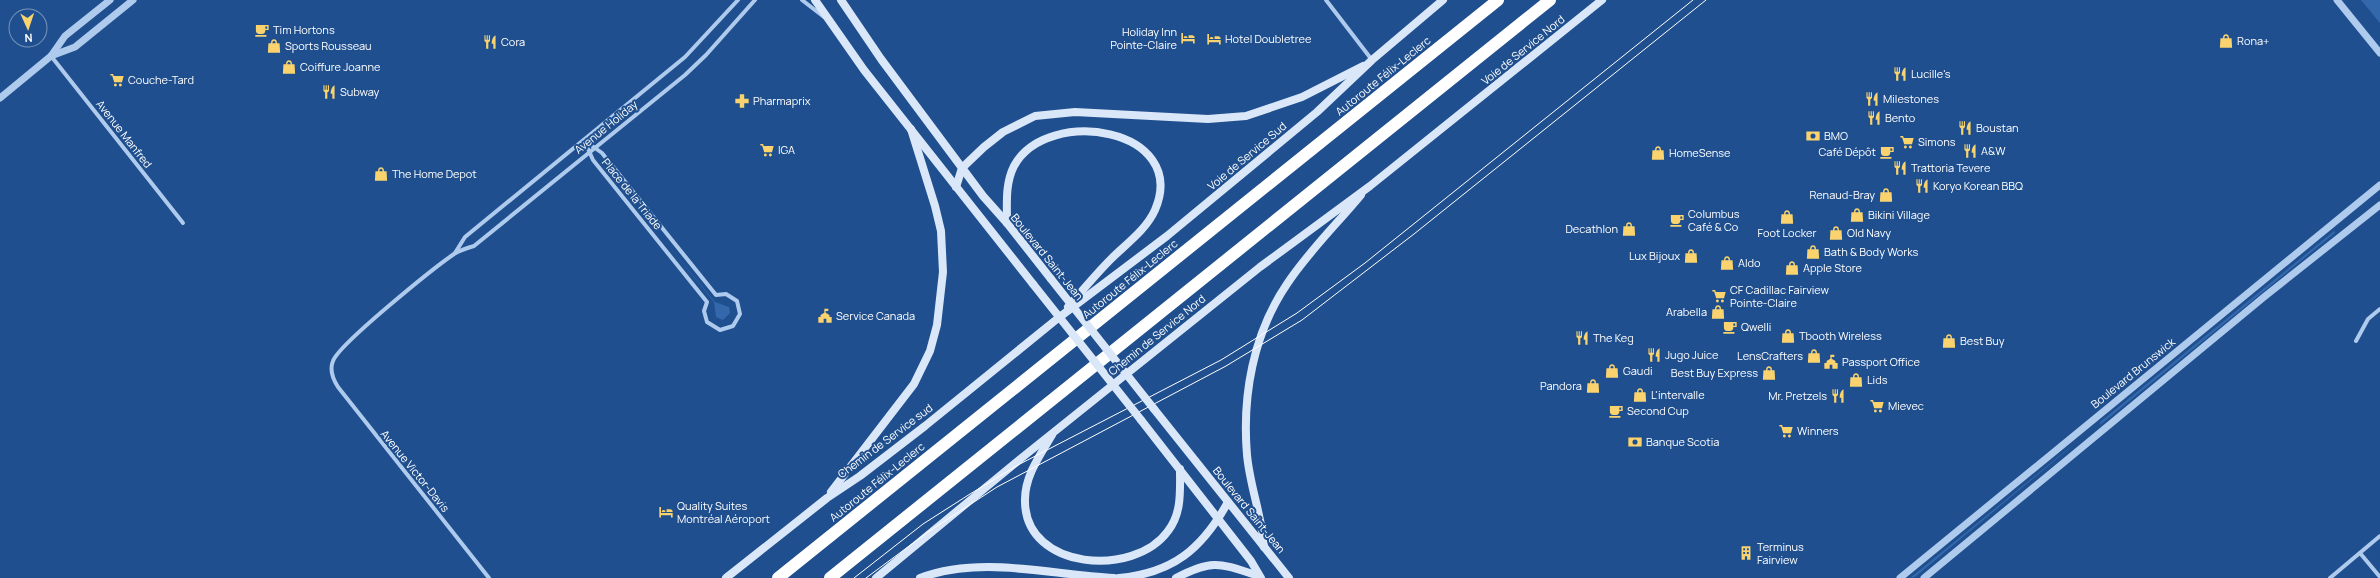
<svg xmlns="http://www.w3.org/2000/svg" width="2380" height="578" font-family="Manrope,sans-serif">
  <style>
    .green { fill: #3368ac }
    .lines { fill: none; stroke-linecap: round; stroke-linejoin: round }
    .minor { stroke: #aecaed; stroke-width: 4 }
    .tertiary { stroke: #aecaed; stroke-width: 7 }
    .secondary { stroke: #dae7f9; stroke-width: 8 }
    .motorway { stroke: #fff; stroke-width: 12 }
    .tram { stroke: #fff; stroke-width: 1 }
    .secondary-bridge { stroke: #dae7f9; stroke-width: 8 }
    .labels { text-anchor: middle; stroke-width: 4; stroke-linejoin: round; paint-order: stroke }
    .poi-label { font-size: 11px; fill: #fff; stroke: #1f4f8e; text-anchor: start }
    .street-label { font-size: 11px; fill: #fff; stroke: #1f4f8e }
  </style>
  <rect width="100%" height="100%" fill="#1f4f8e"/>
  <g class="green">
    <path d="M2361 0H2380V23Z"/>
    <path d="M2334 231 2335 233 2100 425V422Z"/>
    <path d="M665 241 715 302 729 307 730 313 723 320 716 317 714 302Z"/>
    <path d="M2071 447 1915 577 1910 578 2069 448Z"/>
  </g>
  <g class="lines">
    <g class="minor">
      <path d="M802 0 824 17"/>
      <path d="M1326 0 1372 60"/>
      <path d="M51 56 183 223"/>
      <path d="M584 140 602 153 716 295 726 294 737 301 740 314 733 326 720 330 707 322 704 311 707 302 593 160Z"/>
      <path d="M455 253 465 237 685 57 738 0"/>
      <path d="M2356 341 2368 319 2380 309"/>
      <path d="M2360 553 2380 577"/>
      <path d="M489 578 338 387C333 379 329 370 333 361 339 344 435 267 454 254 460 250 467 248 474 246L685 75 706 55 755 0"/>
      <path d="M2330 578 2380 536"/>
    </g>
    <g class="tertiary">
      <path d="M2337 0 2380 53"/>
      <path d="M51 56 65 36 110 0"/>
      <path d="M0 98 51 56 75 47 133 0"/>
      <path d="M1900 578 2380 185"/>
      <path d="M1924 578 2264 297 2380 205"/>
    </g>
    <g class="secondary">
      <path d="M815 0 864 70 1033 284"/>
      <path d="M841 0 881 59 983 196 1007 223 1051 279"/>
      <path d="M956 187 962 168 984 147 1003 132 1035 116 1075 112 1208 119 1246 116 1302 97 1363 66"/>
      <path d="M1007 223C1007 203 1005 184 1014 166 1047 105 1190 128 1155 210 1146 230 1126 244 1111 259 1096 274 1082 291 1068 307"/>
      <path d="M1154 409 1289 578"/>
      <path d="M1141 420 1251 561 1261 578"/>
      <path d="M1052 435C1040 455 1024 477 1025 502 1026 570 1134 578 1168 531 1182 513 1180 491 1180 469"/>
      <path d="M831 492 914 384 930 351 937 325 943 272 941 231 935 206 911 129"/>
      <path d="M1264 547C1262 516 1250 487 1247 455 1242 396 1253 334 1287 284 1308 252 1337 224 1361 195"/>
      <path d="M726 578 827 498 860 476 925 426 1057 319 1167 236 1317 112 1372 60 1443 0"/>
      <path d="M876 578 1019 460 1260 267 1370 186 1602 0"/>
      <path d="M920 578C982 555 1050 575 1114 578"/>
      <path d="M1119 578C1173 573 1202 549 1228 502"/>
      <path d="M1176 578C1214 558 1221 564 1259 576"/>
    </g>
    <g class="motorway">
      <path d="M778 578 1498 0"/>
      <path d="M830 578 1550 0"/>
    </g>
    <g class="tram">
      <path d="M854 578 923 524 970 494 1018 465 1221 360 1297 313 1365 263 1693 0"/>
      <path d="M866 578 928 532 997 487 1226 366 1302 320 1414 234 1706 0"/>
    </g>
    <g class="secondary-bridge">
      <path d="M1051 279 1154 409"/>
      <path d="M1033 284 1141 420"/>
    </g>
  </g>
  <defs>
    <symbol id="cafe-bare" viewBox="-9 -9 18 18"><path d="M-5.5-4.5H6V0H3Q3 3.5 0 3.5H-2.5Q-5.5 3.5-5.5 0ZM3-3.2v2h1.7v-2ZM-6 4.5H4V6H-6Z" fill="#fad36e" stroke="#1f4f8e" stroke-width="2.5" paint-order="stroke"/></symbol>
    <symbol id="hotel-bare" viewBox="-9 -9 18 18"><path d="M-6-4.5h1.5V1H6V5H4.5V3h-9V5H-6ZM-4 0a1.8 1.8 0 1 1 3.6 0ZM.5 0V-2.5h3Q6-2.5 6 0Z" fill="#fad36e" stroke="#1f4f8e" stroke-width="2.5" paint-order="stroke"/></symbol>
    <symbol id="shop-bare" viewBox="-9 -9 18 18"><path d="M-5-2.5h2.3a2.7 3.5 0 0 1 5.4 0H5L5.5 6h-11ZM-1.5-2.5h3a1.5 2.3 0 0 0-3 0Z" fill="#fad36e" stroke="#1f4f8e" stroke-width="2.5" paint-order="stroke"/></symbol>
    <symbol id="restaurant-bare" viewBox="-9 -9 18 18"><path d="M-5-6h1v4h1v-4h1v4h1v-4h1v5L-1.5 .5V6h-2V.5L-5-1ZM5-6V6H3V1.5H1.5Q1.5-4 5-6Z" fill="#fad36e" stroke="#1f4f8e" stroke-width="2.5" paint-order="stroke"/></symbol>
    <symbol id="supermarket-bare" viewBox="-9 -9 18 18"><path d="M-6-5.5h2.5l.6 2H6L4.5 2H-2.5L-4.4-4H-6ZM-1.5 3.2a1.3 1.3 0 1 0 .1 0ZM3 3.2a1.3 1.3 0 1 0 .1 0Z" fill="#fad36e" stroke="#1f4f8e" stroke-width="2.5" paint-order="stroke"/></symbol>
    <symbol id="pharmacy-bare" viewBox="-9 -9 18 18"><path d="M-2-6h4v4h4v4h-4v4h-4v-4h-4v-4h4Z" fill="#fad36e" stroke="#1f4f8e" stroke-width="2.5" paint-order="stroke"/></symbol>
    <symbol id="bank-bare" viewBox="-9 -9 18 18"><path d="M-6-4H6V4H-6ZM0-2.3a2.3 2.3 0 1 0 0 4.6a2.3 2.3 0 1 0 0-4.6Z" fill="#fad36e" stroke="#1f4f8e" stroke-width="2.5" paint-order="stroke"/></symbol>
    <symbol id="civic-bare" viewBox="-9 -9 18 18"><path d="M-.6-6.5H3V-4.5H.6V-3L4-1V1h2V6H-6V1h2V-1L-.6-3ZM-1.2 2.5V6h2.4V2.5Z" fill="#fad36e" stroke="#1f4f8e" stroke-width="2.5" paint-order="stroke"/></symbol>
    <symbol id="building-bare" viewBox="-9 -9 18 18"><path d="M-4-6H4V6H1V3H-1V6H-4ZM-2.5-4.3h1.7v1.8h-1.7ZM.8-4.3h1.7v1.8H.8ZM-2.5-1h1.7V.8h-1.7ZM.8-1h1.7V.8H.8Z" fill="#fad36e" stroke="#1f4f8e" stroke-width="2.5" paint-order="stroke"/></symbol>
  </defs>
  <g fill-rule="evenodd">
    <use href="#cafe-bare" x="252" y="20" width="20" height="20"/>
    <use href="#hotel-bare" x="1178" y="28" width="20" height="20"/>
    <use href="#hotel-bare" x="1204" y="29" width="20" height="20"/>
    <use href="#shop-bare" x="2216" y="31" width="20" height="20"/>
    <use href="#restaurant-bare" x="480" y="32" width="20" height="20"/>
    <use href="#shop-bare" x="264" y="36" width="20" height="20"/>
    <use href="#shop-bare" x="279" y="57" width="20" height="20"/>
    <use href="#restaurant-bare" x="1890" y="64" width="20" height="20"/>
    <use href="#supermarket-bare" x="107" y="70" width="20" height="20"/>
    <use href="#restaurant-bare" x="319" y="82" width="20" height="20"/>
    <use href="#restaurant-bare" x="1862" y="89" width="20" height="20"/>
    <use href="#pharmacy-bare" x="732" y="91" width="20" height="20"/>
    <use href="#restaurant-bare" x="1864" y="108" width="20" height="20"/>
    <use href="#restaurant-bare" x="1955" y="118" width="20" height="20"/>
    <use href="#bank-bare" x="1803" y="126" width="20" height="20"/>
    <use href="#supermarket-bare" x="1897" y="132" width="20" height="20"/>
    <use href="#supermarket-bare" x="757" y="140" width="20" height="20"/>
    <use href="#restaurant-bare" x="1960" y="141" width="20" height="20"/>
    <use href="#cafe-bare" x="1877" y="142" width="20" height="20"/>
    <use href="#shop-bare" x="1648" y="143" width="20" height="20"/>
    <use href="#restaurant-bare" x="1890" y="158" width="20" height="20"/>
    <use href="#shop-bare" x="371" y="164" width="20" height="20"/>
    <use href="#restaurant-bare" x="1912" y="176" width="20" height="20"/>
    <use href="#shop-bare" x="1876" y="185" width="20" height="20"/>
    <use href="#shop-bare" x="1847" y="205" width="20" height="20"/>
    <use href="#shop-bare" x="1777" y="207" width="20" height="20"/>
    <use href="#cafe-bare" x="1667" y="210" width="20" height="20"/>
    <use href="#shop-bare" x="1619" y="219" width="20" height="20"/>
    <use href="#shop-bare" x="1826" y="223" width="20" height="20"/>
    <use href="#shop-bare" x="1803" y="242" width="20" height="20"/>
    <use href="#shop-bare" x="1681" y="246" width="20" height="20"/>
    <use href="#shop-bare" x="1717" y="253" width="20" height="20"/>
    <use href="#shop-bare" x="1782" y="258" width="20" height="20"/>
    <use href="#supermarket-bare" x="1709" y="286" width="20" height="20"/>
    <use href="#shop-bare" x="1708" y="302" width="20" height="20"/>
    <use href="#civic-bare" x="815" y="306" width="20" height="20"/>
    <use href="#cafe-bare" x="1720" y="317" width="20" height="20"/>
    <use href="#shop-bare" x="1778" y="326" width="20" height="20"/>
    <use href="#restaurant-bare" x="1572" y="328" width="20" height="20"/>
    <use href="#shop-bare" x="1939" y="331" width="20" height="20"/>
    <use href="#restaurant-bare" x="1644" y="345" width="20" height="20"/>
    <use href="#shop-bare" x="1804" y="346" width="20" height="20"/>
    <use href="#civic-bare" x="1821" y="352" width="20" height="20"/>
    <use href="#shop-bare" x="1602" y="361" width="20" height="20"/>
    <use href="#shop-bare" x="1759" y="363" width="20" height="20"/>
    <use href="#shop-bare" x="1846" y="370" width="20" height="20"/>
    <use href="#shop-bare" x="1583" y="376" width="20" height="20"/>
    <use href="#shop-bare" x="1630" y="385" width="20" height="20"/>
    <use href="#restaurant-bare" x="1828" y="386" width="20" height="20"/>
    <use href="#supermarket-bare" x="1867" y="396" width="20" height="20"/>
    <use href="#cafe-bare" x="1606" y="401" width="20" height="20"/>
    <use href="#supermarket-bare" x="1776" y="421" width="20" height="20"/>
    <use href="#bank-bare" x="1625" y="432" width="20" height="20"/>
    <use href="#hotel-bare" x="656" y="502" width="20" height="20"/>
    <use href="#building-bare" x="1736" y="543" width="20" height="20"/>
  </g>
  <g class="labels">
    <g class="poi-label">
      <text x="273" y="34">Tim Hortons</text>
      <text x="1177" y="36" text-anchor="end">Holiday Inn<tspan x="1177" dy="13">Pointe-Claire</tspan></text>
      <text x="1225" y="43">Hotel Doubletree</text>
      <text x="2237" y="45">Rona+</text>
      <text x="501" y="46">Cora</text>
      <text x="285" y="50">Sports Rousseau</text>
      <text x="300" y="71">Coiffure Joanne</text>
      <text x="1911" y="78">Lucille's</text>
      <text x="128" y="84">Couche-Tard</text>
      <text x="340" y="96">Subway</text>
      <text x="1883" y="103">Milestones</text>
      <text x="753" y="105">Pharmaprix</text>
      <text x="1885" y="122">Bento</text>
      <text x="1976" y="132">Boustan</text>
      <text x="1824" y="140">BMO</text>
      <text x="1918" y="146">Simons</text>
      <text x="778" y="154">IGA</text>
      <text x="1981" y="155">A&amp;W</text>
      <text x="1876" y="156" text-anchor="end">Café Dépôt</text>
      <text x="1669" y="157">HomeSense</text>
      <text x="1911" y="172">Trattoria Tevere</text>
      <text x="392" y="178">The Home Depot</text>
      <text x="1933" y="190">Koryo Korean BBQ</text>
      <text x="1875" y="199" text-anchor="end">Renaud-Bray</text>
      <text x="1688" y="218">Columbus<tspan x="1688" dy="13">Café &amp; Co</tspan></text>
      <text x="1868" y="219">Bikini Village</text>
      <text x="1618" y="233" text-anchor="end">Decathlon</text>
      <text x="1787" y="237" text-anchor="middle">Foot Locker</text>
      <text x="1847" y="237">Old Navy</text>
      <text x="1824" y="256">Bath &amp; Body Works</text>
      <text x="1680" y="260" text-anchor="end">Lux Bijoux</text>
      <text x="1738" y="267">Aldo</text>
      <text x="1803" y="272">Apple Store</text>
      <text x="1730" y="294">CF Cadillac Fairview<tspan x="1730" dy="13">Pointe-Claire</tspan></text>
      <text x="1707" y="316" text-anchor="end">Arabella</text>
      <text x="836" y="320">Service Canada</text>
      <text x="1741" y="331">Qwelli</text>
      <text x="1799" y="340">Tbooth Wireless</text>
      <text x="1593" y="342">The Keg</text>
      <text x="1960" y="345">Best Buy</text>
      <text x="1665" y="359">Jugo Juice</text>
      <text x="1803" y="360" text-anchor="end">LensCrafters</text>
      <text x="1842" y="366">Passport Office</text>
      <text x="1623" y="375">Gaudi</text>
      <text x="1758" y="377" text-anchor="end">Best Buy Express</text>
      <text x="1867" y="384">Lids</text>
      <text x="1582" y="390" text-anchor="end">Pandora</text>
      <text x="1651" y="399">L'intervalle</text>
      <text x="1827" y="400" text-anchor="end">Mr. Pretzels</text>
      <text x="1888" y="410">Mievec</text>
      <text x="1627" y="415">Second Cup</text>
      <text x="1797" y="435">Winners</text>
      <text x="1646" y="446">Banque Scotia</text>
      <text x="677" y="510">Quality Suites<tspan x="677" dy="13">Montréal Aéroport</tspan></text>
      <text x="1757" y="551">Terminus<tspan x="1757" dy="13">Fairview</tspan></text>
    </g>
    <g class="street-label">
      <text transform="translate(1523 50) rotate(-39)" y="4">Voie de Service Nord</text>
      <text transform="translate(1383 76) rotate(-39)" y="4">Autoroute Félix-Leclerc</text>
      <text transform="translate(606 127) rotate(-39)" y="4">Avenue Holiday</text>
      <text transform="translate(124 134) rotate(52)" y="4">Avenue Manfred</text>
      <text transform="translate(1247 156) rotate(-40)" y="4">Voie de Service Sud</text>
      <text transform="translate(632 194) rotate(51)" y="4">Place de la Triade</text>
      <text transform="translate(1047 257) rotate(51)" y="4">Boulevard Saint-Jean</text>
      <text transform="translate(1130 279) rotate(-39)" y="4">Autoroute Félix-Leclerc</text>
      <text transform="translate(1157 335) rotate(-39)" y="4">Chemin de Service Nord</text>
      <text transform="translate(2133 373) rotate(-39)" y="4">Boulevard Brunswick</text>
      <text transform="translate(885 441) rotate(-37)" y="4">Chemin de Service sud</text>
      <text transform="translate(415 471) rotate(51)" y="4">Avenue Victor-Davis</text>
      <text transform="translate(877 482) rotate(-39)" y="4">Autoroute Félix-Leclerc</text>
      <text transform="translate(1249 510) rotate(51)" y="4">Boulevard Saint-Jean</text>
    </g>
  </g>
  <g transform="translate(28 28) rotate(177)"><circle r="19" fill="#1f4f8e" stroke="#7995bb"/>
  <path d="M0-3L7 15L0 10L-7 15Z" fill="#fad36e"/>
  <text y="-6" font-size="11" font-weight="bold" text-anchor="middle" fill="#ffffff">N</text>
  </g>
</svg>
